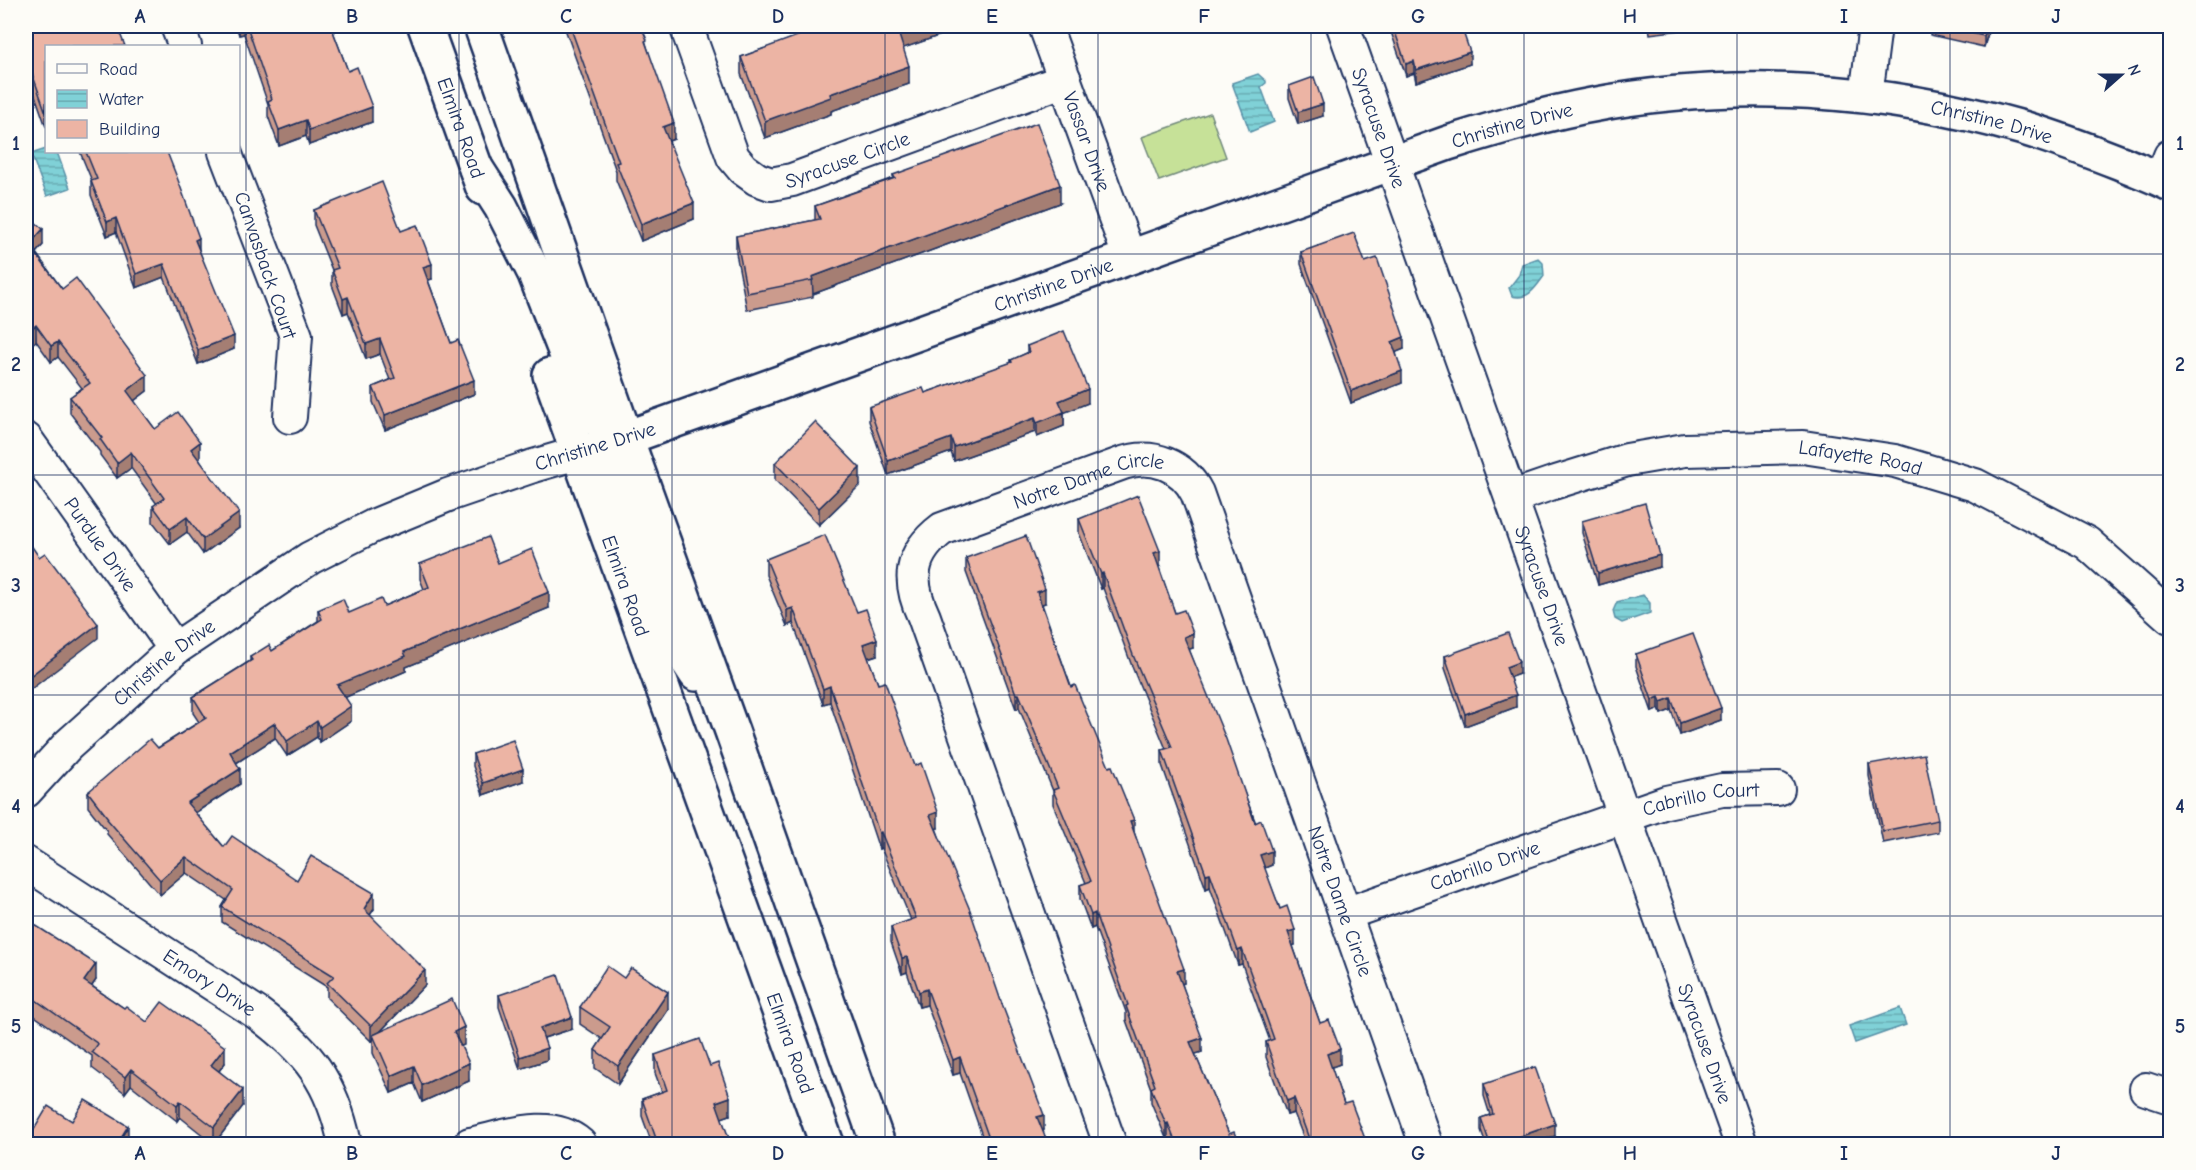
<svg xmlns="http://www.w3.org/2000/svg" width="2196" height="1170" font-family="'Comic Neue',sans-serif">
  <style>
    .pitch { fill: #c6e198; stroke: #70887b; stroke-width: 1.5 }
    .water { fill: url(#water-rules); stroke: #5890a7; stroke-width: 1.5 }
    .lines { fill: none; stroke-linecap: round; stroke-linejoin: round }
    .street-casing { stroke: #1b2f5e; stroke-width: 36 }
    .secondary-casing { stroke: #1b2f5e; stroke-width: 38 }
    .street { stroke: #fdfcf7; stroke-width: 32 }
    .secondary { stroke: #fdfcf7; stroke-width: 33 }
    .wall { fill: #cb9b8d; stroke: #1b2f5e; stroke-width: 1.5 }
    .shaded-wall { fill: #a57e73; stroke: #1b2f5e; stroke-width: 1.5 }
    .building { fill: #ecb4a4; stroke: #1b2f5e; stroke-width: 1.5 }
    .grid { fill: none; stroke: #1b2f5e; stroke-width: 1.5; stroke-opacity: 0.55 }
    .labels { text-anchor: middle; stroke-width: 5; stroke-linejoin: round; paint-order: stroke }
    .street-label { font-size: 20px; fill: #1b2f5e; stroke: #fdfcf7 }
    .neatline { fill: none; stroke: #1b2f5e; stroke-width: 2 }
    .grid-label { font-size: 20px; text-anchor: middle; font-weight: bold; fill: #1b2f5e }
  </style>
  <defs>
    <pattern id="water-rules" width="6" height="5" patternUnits="userSpaceOnUse" patternTransform="scale(1.5)"><rect width="6" height="5" fill="#80d1d7"/><path d="M0 2.5h6" fill="none" stroke="#68aab2"/></pattern>
  </defs>
  <rect width="100%" height="100%" fill="#fdfcf7"/>
  <filter id="ink" filterUnits="userSpaceOnUse"><feTurbulence type="fractalNoise" baseFrequency=".0167" numOctaves="2"/><feDisplacementMap in="SourceGraphic" scale="12" xChannelSelector="R" yChannelSelector="G"/><feConvolveMatrix kernelMatrix="1 2 1 2 8 2 1 2 1" color-interpolation-filters="sRGB"/></filter>
  <g filter="url(#ink)">
    <path class="pitch" d="M1210 113 1226 157 1159 181 1142 137Z"/>
    <g class="water">
      <path d="M1258 74 1266 81V83L1261 87 1274 122 1250 132 1232 83Z"/>
      <path d="M46 149V152H57L70 188 47 196 31 154Z"/>
      <path d="M1538 258 1543 263 1544 276C1536 287 1528 301 1512 296L1509 288 1519 275 1522 264Z"/>
      <path d="M1643 595 1650 603V613L1622 623 1615 619 1613 611 1617 602Z"/>
      <path d="M1900 1008 1906 1025 1855 1043 1849 1026Z"/>
    </g>
    <g class="lines">
      <defs>
        <g id="street">
          <path d="M177 26 185 46"/>
          <path id="s1" d="M686 26 733 157 743 169 757 179 771 184 792 180 1065 80"/>
          <path id="s2" d="M1045 26 1129 256"/>
          <path id="s3" d="M1343 26 1741 1144"/>
          <path d="M1866 96 1875 26"/>
          <path d="M225 152 296 336 290 417"/>
          <path d="M2161 179 2170 156"/>
          <path id="s4" d="M26 439 175 649"/>
          <path id="s5" d="M1512 497 1553 483 1627 460 1685 450 1803 447 1895 461 1975 485 2087 543 2170 617"/>
          <path id="s6" d="M26 791 68 745 175 649 310 558 373 526 448 495 533 466 602 446"/>
          <path id="s7" d="M26 863 257 1013C308 1051 332 1081 345 1144"/>
          <path id="s8" d="M1345 914 1666 802 1722 790 1778 789"/>
          <path d="M2146 1089 2170 1097"/>
          <path d="M470 1144C505 1137 550 1118 580 1144"/>
          <path id="s9" d="M1110 1144 924 617C907 581 909 554 942 529L1123 463C1152 453 1183 465 1197 493L1426 1144"/>
        </g>
        <g id="secondary">
          <path id="s10" d="M425 26 483 188"/>
          <path d="M481 26 626 438 732 731 878 1144"/>
          <path id="s11" d="M476 168 501 207 535 274 588 410 615 436 626 438 1448 143C1496 128 1543 114 1592 105 1735 78 1883 88 2023 128 2056 138 2088 150 2121 163 2137 170 2155 176 2170 184"/>
          <path id="s12" d="M550 375 827 1144"/>
          <path d="M579 453 602 460 611 470 625 501 677 645 696 674"/>
        </g>
      </defs>
      <use href="#street" class="street-casing"/>
      <use href="#secondary" class="secondary-casing"/>
      <use href="#street" class="street"/>
      <use href="#secondary" class="secondary"/>
    </g>
    <g class="wall">
      <path d="M26 26 46 46V127L26 69Z"/>
      <path d="M236 26H331L348 71 372 122 309 145 306 136 279 146 268 116V104L244 34 239 35Z"/>
      <path d="M564 26H641L674 139 669 141 694 219 641 241 616 180V171Z"/>
      <path d="M821 26H967L903 48 909 84 831 111V114L765 138 741 74V57L821 28Z"/>
      <path d="M1389 26H1461L1470 64 1416 82 1414 73 1406 76Z"/>
      <path d="M1649 26H1714L1650 34Z"/>
      <path d="M1926 26H1990L1984 47 1930 35V27Z"/>
      <path d="M1289 86 1323 116 1298 124 1289 98Z"/>
      <path d="M80 152H160L199 250 234 349 198 364 164 277 136 288 116 232 107 236 91 195V181H92Z"/>
      <path d="M893 175 1060 203 813 294V297L747 310 736 253V236L815 220V206L893 178Z"/>
      <path d="M314 210 401 231 432 279 428 280 451 343 474 394 385 430 373 402V387L390 380 380 354 366 359 348 312 343 314 332 285V270L314 225Z"/>
      <path d="M26 214 43 245 36 253 62 289 147 391 134 401 155 429 200 458 199 459 239 528 203 554 187 532 170 544 153 522V506L157 504 131 468 117 478 100 455V452L70 413V397L82 388 58 357 51 362 36 341Z"/>
      <path d="M1301 252 1365 262 1404 349 1396 352 1402 383 1351 403 1301 264Z"/>
      <path d="M1027 346 1088 403 1064 412V426L1037 437 1035 432 954 461 951 452 888 475 869 421V407L925 393 1011 363V360L1027 353Z"/>
      <path d="M775 463 860 485 819 525 775 480Z"/>
      <path d="M1079 519 1160 566H1158L1175 613 1193 648 1189 649 1272 865 1264 868 1280 909 1295 945 1293 946 1320 1023 1340 1064 1331 1067 1344 1104 1367 1144H1306L1294 1113 1287 1115 1266 1057V1042L1270 1041 1242 964 1238 965 1210 887 1206 889 1162 765V750L1166 749 1133 669 1103 588 1101 589 1079 533Z"/>
      <path d="M1582 521 1660 567 1598 585 1582 533Z"/>
      <path d="M966 558 1045 603 1042 604 1071 687 1134 832 1184 983 1182 984 1202 1052 1195 1054 1229 1134 1239 1144H1171L1168 1137 1166 1138 1151 1102V1089L1126 1020V1012L1095 927 1091 929 1080 899V885L1086 883 1053 804V791L1019 708 1016 709 966 572Z"/>
      <path d="M766 559 857 612 877 655 868 658 878 684 915 766 938 828H936L1044 1130 1043 1131 1048 1144H985L960 1073 953 1075 927 1005 919 1007 907 972 902 974 891 942V927L911 920 881 848 879 849 830 702 823 704 793 623 787 626 766 575Z"/>
      <path d="M498 563 549 608 406 667V671L345 697 351 721 320 742 317 737 287 756 275 738 236 763 240 784 195 813 224 847 297 880 374 909 370 915 425 985 380 1032 464 1045 461 1046 469 1081 422 1102 414 1083 391 1093 373 1053V1040L371 1041 327 998V987L222 922V907L226 900 186 873 160 895 107 834V831L88 807V792L199 722 193 713V697L250 661V657L272 651 318 621V610L349 613 384 606 424 589 420 579V564Z"/>
      <path d="M1636 654 1721 720 1680 735 1671 710 1661 714 1659 709 1652 712 1636 666Z"/>
      <path d="M1445 656 1519 674 1510 677 1516 707 1465 726 1445 668Z"/>
      <path d="M473 754 523 781 483 795 473 766Z"/>
      <path d="M1869 764 1938 820V832L1883 843 1869 776Z"/>
      <path d="M26 923 96 980 92 986 124 1008 147 1022 225 1063 219 1071 243 1106 214 1144 180 1117 177 1121 131 1085 125 1093 92 1068V1056L26 1010Z"/>
      <path d="M624 978 668 1010 618 1084 595 1068V1050L602 1039 580 1024V1007Z"/>
      <path d="M499 995 572 1029 544 1038 547 1060 520 1069 499 1007Z"/>
      <path d="M655 1055 710 1066 730 1115 721 1118 731 1144H652L642 1116V1099L662 1092 655 1073Z"/>
      <path d="M1484 1084 1555 1136 1531 1144H1486L1481 1130V1118L1490 1115 1484 1096Z"/>
    </g>
    <g class="shaded-wall">
      <path d="M239 26H244V34L239 35Z"/>
      <path d="M727 26H745L727 32Z"/>
      <path d="M917 26H967L898 50V32Z"/>
      <path d="M1987 26H1990L1984 47V36Z"/>
      <path d="M1470 52V64L1416 82V70Z"/>
      <path d="M1414 61V73L1406 76V64Z"/>
      <path d="M909 66V84L831 111V114L765 138V121L830 94Z"/>
      <path d="M1323 104V116L1298 124V112Z"/>
      <path d="M372 107V122L309 145V130Z"/>
      <path d="M306 120V136L279 146V130Z"/>
      <path d="M674 123V139L663 143V127Z"/>
      <path d="M1060 185V203L813 294 812 277Z"/>
      <path d="M694 203V219L641 241V224Z"/>
      <path d="M116 218V232L107 236V222Z"/>
      <path d="M43 229V245L29 260V245Z"/>
      <path d="M199 238V252L195 240Z"/>
      <path d="M164 264V277L136 288V274Z"/>
      <path d="M432 264V279L423 282V267Z"/>
      <path d="M348 297V312L343 314V299Z"/>
      <path d="M36 325V341L26 349V333Z"/>
      <path d="M234 336V349L198 364V350Z"/>
      <path d="M1404 337V349L1392 354V342Z"/>
      <path d="M380 339V354L366 359V344Z"/>
      <path d="M58 342V357L51 362V346Z"/>
      <path d="M1402 371V383L1351 403V391Z"/>
      <path d="M147 375V391L127 406V391Z"/>
      <path d="M474 380V394L385 430V415Z"/>
      <path d="M1088 389V403L1061 414 1064 412V426L1037 437V423L1059 401Z"/>
      <path d="M1035 418V432L954 461V447Z"/>
      <path d="M951 438V452L888 475V461Z"/>
      <path d="M200 442V458L191 464V449Z"/>
      <path d="M131 452V468L117 478V463Z"/>
      <path d="M860 468V485L819 525V508Z"/>
      <path d="M239 513V528L203 554V539Z"/>
      <path d="M187 517V532L170 544V529Z"/>
      <path d="M1160 551V566L1154 568V553Z"/>
      <path d="M1660 555V567L1598 585V573Z"/>
      <path d="M1103 573V588L1101 589V574Z"/>
      <path d="M1045 589V603L1037 606V592Z"/>
      <path d="M549 592V608L406 667V671L337 701V685L404 652Z"/>
      <path d="M793 608V623L787 626V610Z"/>
      <path d="M98 624V638L26 693V679Z"/>
      <path d="M1193 633V648L1184 651V637Z"/>
      <path d="M877 639V655L863 659V644Z"/>
      <path d="M1519 662V674L1506 679V667Z"/>
      <path d="M830 686V702L823 704V689Z"/>
      <path d="M1016 694H1019V708L1016 709Z"/>
      <path d="M1516 695V707L1465 726V714Z"/>
      <path d="M1659 697V709L1652 712V700Z"/>
      <path d="M1671 698V710L1661 714V702Z"/>
      <path d="M351 706V721L320 742V727Z"/>
      <path d="M1721 708V720L1680 735V723Z"/>
      <path d="M317 721V737L287 756V741Z"/>
      <path d="M275 723V738L230 767V752Z"/>
      <path d="M240 769V784L187 818V803Z"/>
      <path d="M523 769V781L483 795V783Z"/>
      <path d="M938 812V828L930 830V815Z"/>
      <path d="M1134 820V834L1130 821Z"/>
      <path d="M881 832V848L879 849V833Z"/>
      <path d="M1272 851V865L1260 870V855Z"/>
      <path d="M186 857V873L160 895V880Z"/>
      <path d="M1210 873V887L1206 889V874Z"/>
      <path d="M374 893V909L364 924V909Z"/>
      <path d="M1095 913V927L1091 929V915Z"/>
      <path d="M1295 930V945L1288 947V932Z"/>
      <path d="M1242 949V964L1238 965V951Z"/>
      <path d="M907 957V972L902 974V958Z"/>
      <path d="M96 964V980L84 997V981Z"/>
      <path d="M1184 969V983L1177 985V971Z"/>
      <path d="M425 970V985L374 1038 373 1035V1040L371 1041V1026Z"/>
      <path d="M927 989V1005L919 1007V992Z"/>
      <path d="M668 992V1010L618 1084V1066Z"/>
      <path d="M572 1017V1029L540 1039V1028Z"/>
      <path d="M464 1027V1045L454 1049V1032Z"/>
      <path d="M1202 1038V1052L1190 1056V1042Z"/>
      <path d="M225 1047V1063L211 1081V1065Z"/>
      <path d="M547 1048V1060L520 1069V1057Z"/>
      <path d="M1340 1049V1064L1327 1069V1054Z"/>
      <path d="M960 1057V1073L953 1075V1060Z"/>
      <path d="M469 1063V1081L422 1102V1085Z"/>
      <path d="M414 1066V1083L391 1093V1076Z"/>
      <path d="M131 1069V1085L125 1093V1077Z"/>
      <path d="M243 1090V1106L214 1144V1127Z"/>
      <path d="M730 1097V1115L716 1120V1102Z"/>
      <path d="M1294 1098V1113L1287 1115V1101Z"/>
      <path d="M180 1101V1117L177 1121V1105Z"/>
      <path d="M1044 1115V1130L1037 1133V1117Z"/>
      <path d="M1168 1123V1137L1166 1138V1124Z"/>
      <path d="M1555 1124V1136L1531 1144H1498Z"/>
      <path d="M128 1126V1141L126 1144H117Z"/>
    </g>
    <g class="building">
      <path d="M26 26H117L125 46H46V113L26 56Z"/>
      <path d="M247 26H331L348 71 357 67 372 107 309 130 306 120 279 130 268 101 272 99Z"/>
      <path d="M570 26H641L647 40 645 41 674 123 663 127 694 203 641 224 616 163 619 162Z"/>
      <path d="M822 26H917L898 32 909 66 830 94 831 97 765 121 741 57 822 27Z"/>
      <path d="M1393 26H1461L1470 52 1416 70 1414 61 1406 64Z"/>
      <path d="M1941 26H1987L1984 36Z"/>
      <path d="M1314 77 1323 104 1298 112 1289 86Z"/>
      <path d="M1037 123 1060 185 812 277 813 280 747 293 736 236 820 219 815 206 895 178 893 175Z"/>
      <path d="M86 152H160L161 153 167 152 178 180 199 238 195 240 234 336 198 350 164 264 136 274 116 218 107 222 91 181 97 179Z"/>
      <path d="M382 182 401 231 417 225 432 264 423 267 451 343 458 340 474 380 385 415 373 387 395 378 380 339 366 344 348 297 343 299 332 270 338 268 314 210Z"/>
      <path d="M26 214 43 229 29 245 62 289 76 278 147 375 127 391 155 429 178 412 200 442 191 449 239 513 203 539 187 517 170 529 153 506 164 498 131 452 117 463 100 439 102 438 70 397 90 383 58 342 51 346 36 325 26 333Z"/>
      <path d="M1354 233 1365 262 1377 258 1404 337 1392 342 1402 371 1351 391 1301 252Z"/>
      <path d="M1064 331 1088 389 1059 401 1064 412 1037 423 1035 418 954 447 951 438 888 461 869 407 923 388 925 393 1012 362 1011 360 1029 352 1027 346Z"/>
      <path d="M815 422 860 468 819 508 775 463Z"/>
      <path d="M1138 495 1160 551 1154 553 1175 613 1184 610 1193 633 1184 637 1226 739 1255 823 1261 820 1272 851 1260 855 1280 909 1287 906 1295 930 1288 932 1320 1023 1329 1020 1340 1049 1327 1054 1344 1104 1351 1102 1367 1144H1311L1294 1098 1287 1101 1266 1042 1274 1039 1242 949 1238 951 1210 873 1206 874 1162 750 1172 747 1133 655 1103 573 1101 574 1079 519Z"/>
      <path d="M1645 503 1660 555 1598 573 1582 521Z"/>
      <path d="M825 535 857 612 866 609 877 639 863 644 878 684 885 682 915 766 921 763 938 812 930 815 970 910 1003 1007 1044 1115 1037 1117 1048 1144H991L960 1057 953 1060 927 989 919 992 907 957 902 958 891 927 916 918 881 832 879 833 830 686 823 689 793 608 787 610 766 559Z"/>
      <path d="M1026 536 1045 589 1037 592 1071 687 1075 685 1109 767 1112 766 1134 820 1130 821 1184 969 1177 971 1202 1038 1190 1042 1229 1134 1234 1132 1239 1144H1176L1168 1123 1166 1124 1151 1088 1155 1086 1126 1006 1128 1005 1095 913 1091 915 1080 885 1091 881 1053 790 1058 788 1019 694H1016L966 558Z"/>
      <path d="M488 537 498 563 532 549 549 592 404 652 406 656 337 685 351 706 320 727 317 721 287 741 275 723 230 752 240 769 187 803 224 847 232 836 297 880 311 856 374 893 364 909 425 970 371 1026 327 983 334 976 222 907 233 890 186 857 160 880 107 819 108 818 88 792 150 739 158 748 206 718 193 697 252 660 250 657 269 645 272 651 322 619 318 610 343 599 349 613 381 599 384 606 429 587 420 564Z"/>
      <path d="M26 538 39 557 45 553 98 624 26 679Z"/>
      <path d="M1508 633 1519 662 1506 667 1516 695 1465 714 1445 656Z"/>
      <path d="M1693 634 1721 708 1680 723 1671 698 1661 702 1659 697 1652 700 1636 654Z"/>
      <path d="M513 740 523 769 483 783 473 754Z"/>
      <path d="M1924 754 1938 820 1883 831 1869 764Z"/>
      <path d="M27 920 96 964 84 981 124 1008 126 1006 147 1022 162 1002 225 1047 211 1065 243 1090 214 1127 180 1101 177 1105 131 1069 125 1077 92 1052 98 1044 26 993V923Z"/>
      <path d="M607 966 624 978 631 968 668 992 618 1066 595 1050 610 1027 580 1007Z"/>
      <path d="M558 975 572 1017 540 1028 547 1048 520 1057 499 995Z"/>
      <path d="M452 999 464 1027 454 1032 469 1063 422 1085 414 1066 391 1076 373 1035Z"/>
      <path d="M700 1039 710 1066 718 1063 730 1097 716 1102 731 1144H658L642 1099 667 1090 655 1055Z"/>
      <path d="M1535 1067 1555 1124 1498 1144H1490L1481 1118 1493 1114 1484 1084Z"/>
      <path d="M85 1100 128 1126 117 1144H103L97 1141 95 1144H26V1143L48 1106 72 1121Z"/>
    </g>
  </g>
  <path class="grid" d="M246 26V1144M459 26V1144M672 26V1144M885 26V1144M1098 26V1144M1311 26V1144M1524 26V1144M1737 26V1144M1950 26V1144M26 254H2170M26 475H2170M26 695H2170M26 916H2170"/>
  <g class="labels">
    <g class="street-label">
      <text dy="7" stroke="none"><textPath href="#s11" startOffset="1742">Christine Drive</textPath></text>
      <text dy="7" stroke="none"><textPath href="#s11" startOffset="1256">Christine Drive</textPath></text>
      <text dy="7" stroke="none"><textPath href="#s3" startOffset="108">Syracuse Drive</textPath></text>
      <text dy="7" stroke="none"><textPath href="#s10" startOffset="108">Elmira Road</textPath></text>
      <text dy="7" stroke="none"><textPath href="#s2" startOffset="123">Vassar Drive</textPath></text>
      <text dy="7" stroke="none"><textPath href="#s1" startOffset="267">Syracuse Circle</textPath></text>
      <text transform="translate(266 265) rotate(71)" y="7">Canvasback Court</text>
      <text dy="7" stroke="none"><textPath href="#s11" startOffset="770">Christine Drive</textPath></text>
      <text transform="translate(595 446) rotate(-17)" y="7">Christine Drive</text>
      <text dy="7" stroke="none"><textPath href="#s5" startOffset="356">Lafayette Road</textPath></text>
      <text dy="7" stroke="none"><textPath href="#s9" startOffset="814">Notre Dame Circle</textPath></text>
      <text dy="7" stroke="none"><textPath href="#s4" startOffset="129">Purdue Drive</textPath></text>
      <text dy="7" stroke="none"><textPath href="#s3" startOffset="594">Syracuse Drive</textPath></text>
      <text dy="7" stroke="none"><textPath href="#s12" startOffset="224">Elmira Road</textPath></text>
      <text dy="7" stroke="none"><textPath href="#s6" startOffset="189">Christine Drive</textPath></text>
      <text dy="7" stroke="none"><textPath href="#s8" startOffset="375">Cabrillo Court</textPath></text>
      <text dy="7" stroke="none"><textPath href="#s8" startOffset="148">Cabrillo Drive</textPath></text>
      <text dy="7" stroke="none"><textPath href="#s9" startOffset="1371">Notre Dame Circle</textPath></text>
      <text dy="7" stroke="none"><textPath href="#s7" startOffset="219">Emory Drive</textPath></text>
      <text dy="7" stroke="none"><textPath href="#s12" startOffset="710">Elmira Road</textPath></text>
      <text dy="7" stroke="none"><textPath href="#s3" startOffset="1080">Syracuse Drive</textPath></text>
    </g>
  </g>
  <rect width="2196" height="1170" fill="none" stroke="#fdfcf7" stroke-width="66"/>
  <rect x="45" y="45" width="195" height="108" fill="#fdfcf7" stroke="#a3aaba" stroke-width="1.5"/>
  <rect x="57" y="64" width="30" height="9" fill="#fdfcf7" stroke="#a3aaba" stroke-width="1.5"/>
  <text x="99" y="75" font-size="18" fill="#1b2f5e">Road</text>
  <rect x="57" y="90" width="30" height="18" fill="url(#water-rules)" stroke="#a3aaba" stroke-width="1.5"/>
  <text x="99" y="105" font-size="18" fill="#1b2f5e">Water</text>
  <rect x="57" y="120" width="30" height="18" fill="#ecb4a4" stroke="#a3aaba" stroke-width="1.5"/>
  <text x="99" y="135" font-size="18" fill="#1b2f5e">Building</text>
  <g transform="translate(2121 75) rotate(69)" stroke="#fdfcf7" stroke-width="4.5" paint-order="stroke">
  <path d="M0-4.5L10 22L0 15L-10 22Z" fill="#1b2f5e"/>
  <text y="-9" font-size="16" font-weight="bold" text-anchor="middle" fill="#1b2f5e">N</text>
  </g>
  <rect x="33" y="33" width="2130" height="1104" class="neatline"/>
  <g class="grid-label">
    <text x="140" y="23">A</text>
    <text x="352" y="23">B</text>
    <text x="566" y="23">C</text>
    <text x="778" y="23">D</text>
    <text x="992" y="23">E</text>
    <text x="1204" y="23">F</text>
    <text x="1418" y="23">G</text>
    <text x="1630" y="23">H</text>
    <text x="1844" y="23">I</text>
    <text x="2056" y="23">J</text>
    <text x="16" y="150">1</text>
    <text x="2180" y="150">1</text>
    <text x="16" y="371">2</text>
    <text x="2180" y="371">2</text>
    <text x="16" y="592">3</text>
    <text x="2180" y="592">3</text>
    <text x="16" y="813">4</text>
    <text x="2180" y="813">4</text>
    <text x="16" y="1033">5</text>
    <text x="2180" y="1033">5</text>
    <text x="140" y="1160">A</text>
    <text x="352" y="1160">B</text>
    <text x="566" y="1160">C</text>
    <text x="778" y="1160">D</text>
    <text x="992" y="1160">E</text>
    <text x="1204" y="1160">F</text>
    <text x="1418" y="1160">G</text>
    <text x="1630" y="1160">H</text>
    <text x="1844" y="1160">I</text>
    <text x="2056" y="1160">J</text>
  </g>
</svg>
